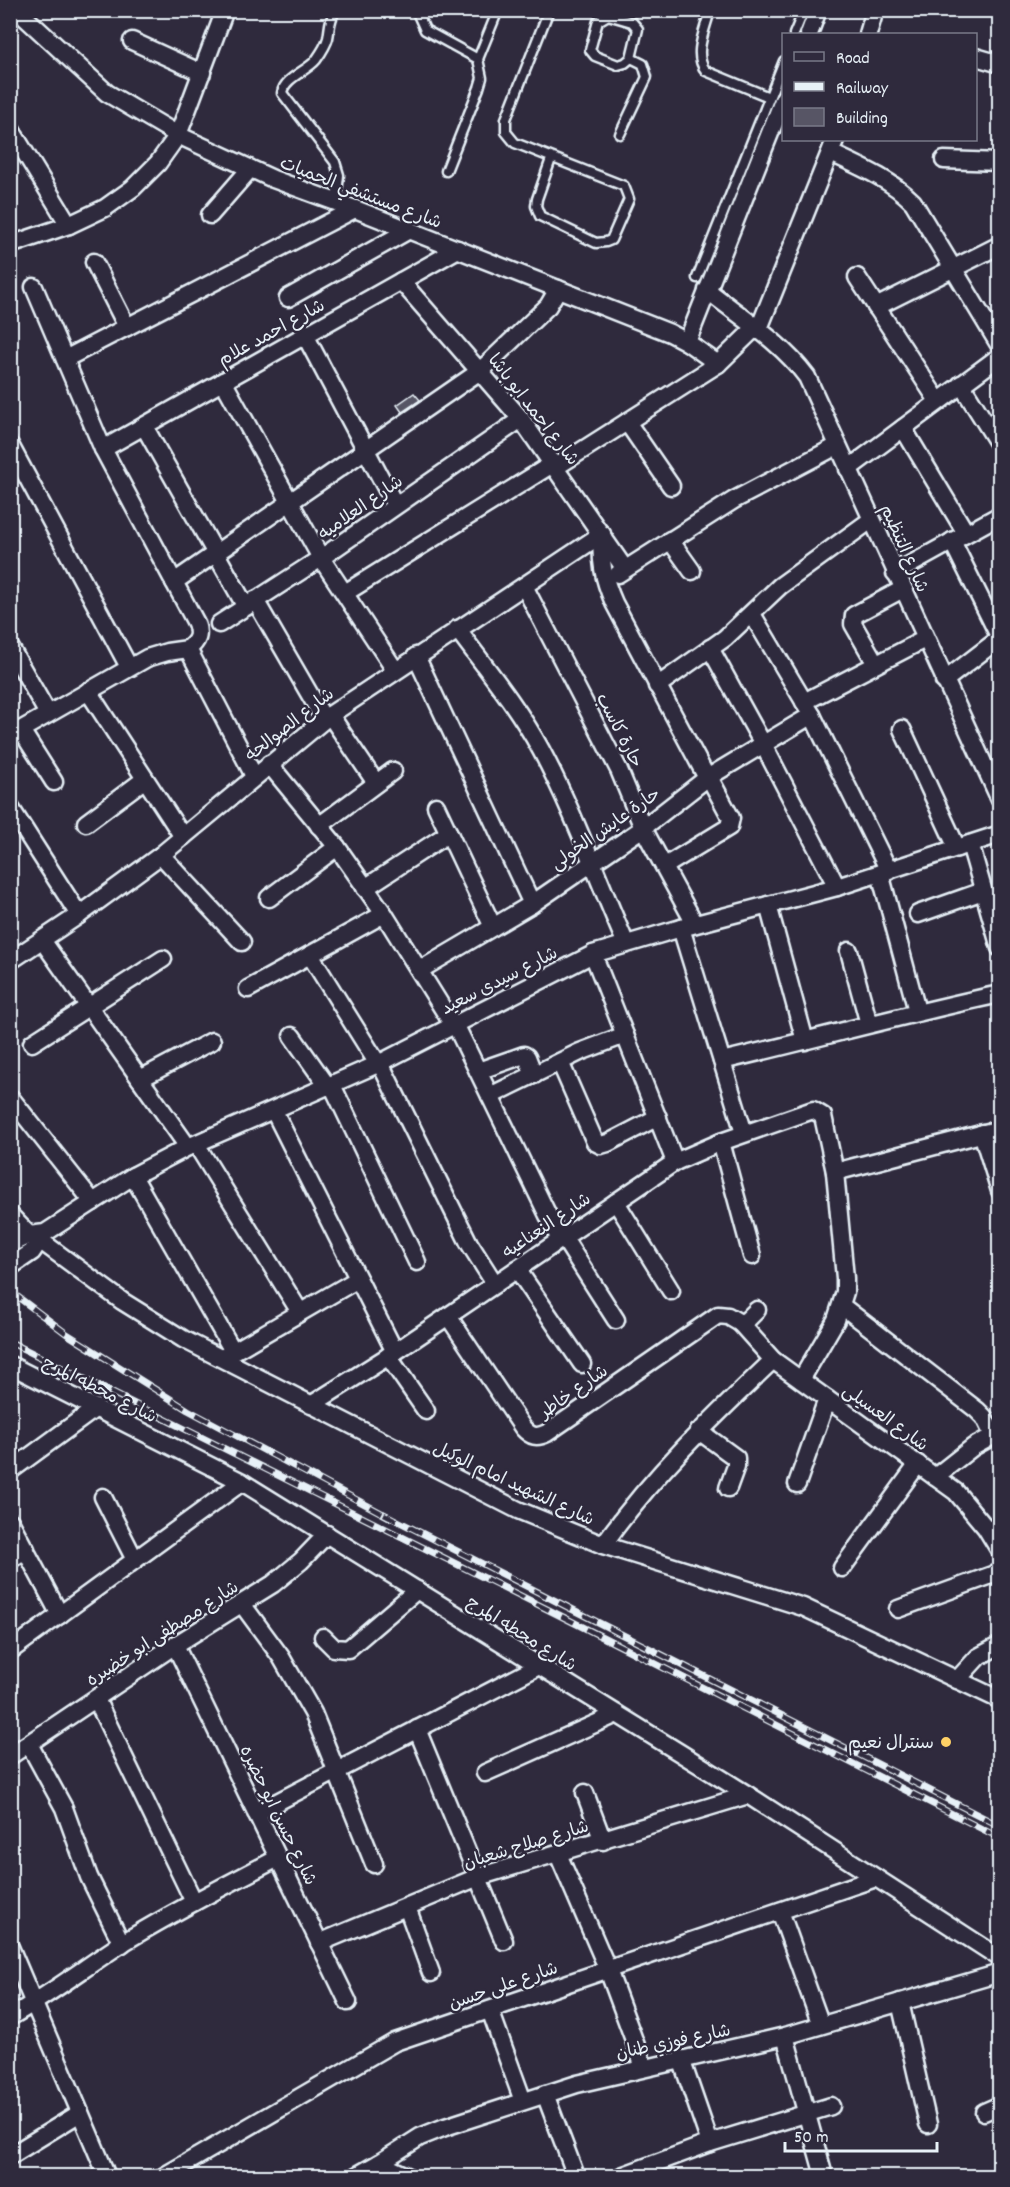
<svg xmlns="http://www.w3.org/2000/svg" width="1010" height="2187" font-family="Dekko,'Playpen Sans Arabic',sans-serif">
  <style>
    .building { fill: #575565; stroke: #e8f1f8; stroke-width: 1.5 }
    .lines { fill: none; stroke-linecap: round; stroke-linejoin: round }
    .lane-casing { stroke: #e8f1f8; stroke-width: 13 }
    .street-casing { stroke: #e8f1f8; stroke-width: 21 }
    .lane { stroke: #2f2a3d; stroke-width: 8 }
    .street { stroke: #2f2a3d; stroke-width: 16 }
    .rail-casing { stroke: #e8f1f8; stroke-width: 7 }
    .rail { stroke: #2f2a3d; stroke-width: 4.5; stroke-dasharray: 14; stroke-linecap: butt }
    .poi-dot { fill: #ffd166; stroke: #2f2a3d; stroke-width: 2 }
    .labels { text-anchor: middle; stroke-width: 5; stroke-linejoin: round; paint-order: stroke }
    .street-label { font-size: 18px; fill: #e8f1f8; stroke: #2f2a3d }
    .poi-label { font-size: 18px; fill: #e8f1f8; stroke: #2f2a3d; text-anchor: end }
  </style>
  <rect width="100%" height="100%" fill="#2f2a3d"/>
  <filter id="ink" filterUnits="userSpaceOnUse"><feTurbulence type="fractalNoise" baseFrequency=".0167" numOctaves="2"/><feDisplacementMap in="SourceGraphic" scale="12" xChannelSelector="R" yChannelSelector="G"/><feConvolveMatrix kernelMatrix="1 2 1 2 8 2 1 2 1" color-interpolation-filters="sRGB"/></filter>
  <g filter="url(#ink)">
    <path class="building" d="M414 393 420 400 402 412 397 405Z"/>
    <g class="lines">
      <defs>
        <g id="lane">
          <path d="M416 10 425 30 478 59"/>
          <path d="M549 10 506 119V132L515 143 624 186 629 199 611 240 606 242 596 243 540 216 536 206 537 199 551 159"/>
          <path d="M710 10C706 28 692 55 706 71L769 97"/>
          <path d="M608 15 632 22 638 29 631 58 625 63 618 65 595 56 590 50 598 21Z"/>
          <path d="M794 34 804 10"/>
          <path d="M620 134 647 77 643 64 631 58"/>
          <path d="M446 171 479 88 482 78 478 59 498 10"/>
          <path d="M336 202 339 175 335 162 282 93C284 78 307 71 316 60 321 53 326 46 328 38 330 29 329 19 336 10"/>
          <path d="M697 278 784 61"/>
        </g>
        <g id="street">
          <path d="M17 10 107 93 178 135 273 179 355 209 670 333 687 342 718 364"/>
          <path d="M809 34 818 10"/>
          <path d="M868 34 875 10"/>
          <path d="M132 41 202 73"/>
          <path d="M976 57 1000 64"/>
          <path d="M10 128 69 225"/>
          <path d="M831 153C861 167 890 179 913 202L1000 346"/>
          <path d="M944 160 1000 162"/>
          <path d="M210 215 250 169"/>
          <path d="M10 245 69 225 105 208 133 188 158 163 178 135 225 10"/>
          <path d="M94 262 127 327"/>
          <path d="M857 277 938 401"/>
          <path d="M401 281 521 419 625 569"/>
          <path d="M34 287 103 449 196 623C200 635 198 641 188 649"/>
          <path d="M707 290C741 317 781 342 807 377L1000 800"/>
          <path d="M288 298 409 230"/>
          <path d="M876 307 1000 245"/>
          <path d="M758 331 835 140"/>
          <path d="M305 335 395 505"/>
          <path d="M687 342 784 98"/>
          <path d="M65 359 355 209"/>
          <path d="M223 381 321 558 395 670"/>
          <path d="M961 384 1000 446"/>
          <path d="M627 422 671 486"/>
          <path d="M144 426 246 607"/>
          <path d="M903 428 966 533"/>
          <path d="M10 445 129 667"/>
          <path d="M103 449 458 249"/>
          <path d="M556 467 718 364 755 328"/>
          <path d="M848 469 1000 356"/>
          <path d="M602 534C600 561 603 578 614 603L707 778"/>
          <path d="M670 540 692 571"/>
          <path d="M895 573 1000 515"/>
          <path d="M618 574 734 500 837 446"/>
          <path d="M174 582 480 371 548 306 558 289"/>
          <path d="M524 586 619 770 643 828 695 924"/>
          <path d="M345 593 554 463"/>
          <path d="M255 600 324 719"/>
          <path d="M752 614 812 715 889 871"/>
          <path d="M219 624 321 558 521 419"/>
          <path d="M457 629C486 668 518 707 541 750 574 812 598 880 626 944"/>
          <path d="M10 647 48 714"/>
          <path d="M710 648 763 744 837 887"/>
          <path d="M188 649 254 776"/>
          <path d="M416 656 532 904"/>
          <path d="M876 664 853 624 854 615 903 589"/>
          <path d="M944 681 1000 638 952 541"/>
          <path d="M657 686 725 638 780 586 871 520"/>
          <path d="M88 691 183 837"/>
          <path d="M804 702 925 639"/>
          <path d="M330 715 376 783"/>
          <path d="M902 729 957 848"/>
          <path d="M21 730 54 782"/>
          <path d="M10 736 147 658 167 652 188 649"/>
          <path d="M269 764 337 847 384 914 453 1025"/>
          <path d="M436 806 493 927"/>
          <path d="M10 807 79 915"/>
          <path d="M86 823 145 779"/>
          <path d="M319 826 393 771"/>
          <path d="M970 844 1000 948"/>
          <path d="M161 855 242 942"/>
          <path d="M665 866 729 827 731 818 709 777"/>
          <path d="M880 873 917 1011"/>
          <path d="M365 888 449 833"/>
          <path d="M269 898 337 847"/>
          <path d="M768 905 805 1041"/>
          <path d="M918 914 983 891"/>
          <path d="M681 928 744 1133"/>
          <path d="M42 940 188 1147"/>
          <path d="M849 951 869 1024"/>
          <path d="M593 954 675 1162"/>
          <path d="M310 955 378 1064"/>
          <path d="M10 961 79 915 161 855 330 715 602 534"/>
          <path d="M420 970 532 904 643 828 707 778 812 715"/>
          <path d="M248 989 384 914"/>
          <path d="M455 1024 560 1240"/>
          <path d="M292 1036 328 1087"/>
          <path d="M32 1043 163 959"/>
          <path d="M722 1061C815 1039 906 1014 1000 994"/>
          <path d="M560 1062 595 1142 601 1145 608 1143 658 1117"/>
          <path d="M380 1063 469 1243 495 1284"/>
          <path d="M478 1071 524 1055 527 1057 534 1075"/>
          <path d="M140 1079 212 1041"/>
          <path d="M332 1085 417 1262"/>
          <path d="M490 1096 580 1052 625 1035"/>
          <path d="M10 1097 93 1202"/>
          <path d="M274 1111 395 1352"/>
          <path d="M982 1133 1000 1191"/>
          <path d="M721 1142 752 1256"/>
          <path d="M196 1144 300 1312"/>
          <path d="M835 1172 1000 1129"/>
          <path d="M133 1176 233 1351"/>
          <path d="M616 1202 671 1291"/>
          <path d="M10 1215 29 1235"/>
          <path d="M563 1237 616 1320"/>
          <path d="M41 1241 122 1301 183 1339 518 1510 603 1545 803 1607 1000 1700"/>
          <path d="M10 1244 29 1235 45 1233 133 1176 188 1147 378 1064 593 954 681 928 837 887 1000 834"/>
          <path d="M10 1267 32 1252 45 1233"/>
          <path d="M517 1269 582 1364"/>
          <path d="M842 1306 977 1410 984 1417 993 1435"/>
          <path d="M448 1316 523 1428C531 1437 537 1438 547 1433L718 1315 728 1316 740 1323 747 1320 757 1310"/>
          <path d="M740 1323 773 1360 956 1492 986 1528 1000 1551"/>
          <path d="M388 1356 426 1411"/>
          <path d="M224 1357 358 1279"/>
          <path d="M10 1365 242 1482 748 1795 1000 1958"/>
          <path d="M311 1405 395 1352 675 1162 721 1142 813 1110 823 1116 835 1172 845 1278V1292L836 1320 801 1380"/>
          <path d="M699 1431 736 1458V1466L728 1488"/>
          <path d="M10 1471 96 1408"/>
          <path d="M935 1477 973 1447 1000 1432"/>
          <path d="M797 1484 827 1399"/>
          <path d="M103 1497 135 1560"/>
          <path d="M10 1521 60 1615"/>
          <path d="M603 1545C652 1476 711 1419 773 1360"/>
          <path d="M10 1560 26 1549"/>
          <path d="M842 1568 918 1464"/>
          <path d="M242 1604 281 1657 313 1713 374 1864"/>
          <path d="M898 1609 1000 1572"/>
          <path d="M323 1637 334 1648 348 1649 417 1590"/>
          <path d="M175 1645 348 2002"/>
          <path d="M10 1651 242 1482"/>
          <path d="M957 1680 978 1657 1000 1645"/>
          <path d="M96 1699 194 1902"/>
          <path d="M417 1729 504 1941"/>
          <path d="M29 1744 64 1808 89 1877 122 1944"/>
          <path d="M10 1756 175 1645 273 1584 301 1561 327 1534"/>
          <path d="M485 1773 617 1714"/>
          <path d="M585 1793 603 1841"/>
          <path d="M256 1813 539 1666"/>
          <path d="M558 1854 608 1970 644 2067"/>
          <path d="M407 1907 431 1973"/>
          <path d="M780 1911 821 2025"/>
          <path d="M319 1943 478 1877 748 1795"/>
          <path d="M10 1947 107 2176"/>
          <path d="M900 2002 928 2124"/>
          <path d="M490 2010 523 2101"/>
          <path d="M10 2017C49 1995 84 1968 121 1944 172 1912 225 1886 278 1858"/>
          <path d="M785 2036 824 2176"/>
          <path d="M681 2059 710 2143"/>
          <path d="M545 2094 576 2176"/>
          <path d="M984 2112 1000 2105"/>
          <path d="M10 2156 80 2113"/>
          <path d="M164 2176 395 2042 876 1878"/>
          <path d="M356 2176 379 2163 407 2176"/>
          <path d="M369 2176 379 2163 420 2137 445 2127 577 2084 785 2036 1000 1973"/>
          <path d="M621 2176 710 2143 831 2106"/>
        </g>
      </defs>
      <use href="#lane" class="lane-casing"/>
      <use href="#street" class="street-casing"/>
      <use href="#lane" class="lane"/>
      <use href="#street" class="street"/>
      <defs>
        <g id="rail">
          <path d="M10 1291 67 1334 188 1410 391 1518"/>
          <path d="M10 1342 565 1618 1000 1838"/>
          <path d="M384 1514 1000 1826"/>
        </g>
      </defs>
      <use href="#rail" class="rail-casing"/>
      <use href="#rail" class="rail"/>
    </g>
  </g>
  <circle class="poi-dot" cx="946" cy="1742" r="6"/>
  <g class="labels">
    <g class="street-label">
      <text transform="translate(361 192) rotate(21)" y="6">شارع مستشفي الحميات</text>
      <text transform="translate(271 332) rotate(-29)" y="6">شارع احمد علام</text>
      <text transform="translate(534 409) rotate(52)" y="6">شارع احمد ابو باشا</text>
      <text transform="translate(360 507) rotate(-35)" y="6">شارع العلاميه</text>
      <text transform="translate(905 548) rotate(66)" y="6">شارع التنظيم</text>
      <text transform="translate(289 724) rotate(-38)" y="6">شارع الصوالحه</text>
      <text transform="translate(620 730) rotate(63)" y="6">حارة كاسب</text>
      <text transform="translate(605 828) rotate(-35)" y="6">حارة عايش الخولى</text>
      <text transform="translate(499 980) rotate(-27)" y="6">شارع سيدى سعيد</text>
      <text transform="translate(546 1225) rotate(-34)" y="6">شارع النعناعيه</text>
      <text transform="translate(100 1389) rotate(27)" y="6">شارع محطه المرج</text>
      <text transform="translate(573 1391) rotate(-35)" y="6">شارع خاطر</text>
      <text transform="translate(886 1417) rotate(36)" y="6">شارع العسيلى</text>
      <text transform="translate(514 1483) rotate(25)" y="6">شارع الشهيد امام الوكيل</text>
      <text transform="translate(162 1633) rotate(-33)" y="6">شارع مصطفى ابو خضيره</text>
      <text transform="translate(522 1633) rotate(32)" y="6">شارع محطه المرج</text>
      <text transform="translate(279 1815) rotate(64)" y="6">شارع حسن ابو حضره</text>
      <text transform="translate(526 1844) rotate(-17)" y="6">شارع صلاح شعبان</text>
      <text transform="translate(503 1985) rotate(-19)" y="6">شارع على حسن</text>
      <text transform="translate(673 2041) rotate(-12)" y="6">شارع فوزي طنان</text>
    </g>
    <g class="poi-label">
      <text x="934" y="1748">سنترال نعيم</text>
    </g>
  </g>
  <rect width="1010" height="2187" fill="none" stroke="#2f2a3d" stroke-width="36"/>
  <rect x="18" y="18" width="974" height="2151" fill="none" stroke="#e8f1f8" stroke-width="2" filter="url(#ink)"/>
  <rect x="782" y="33" width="195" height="108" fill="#2f2a3d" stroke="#797a88" stroke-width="1.5"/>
  <rect x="794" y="52" width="30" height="9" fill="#2f2a3d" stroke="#797a88" stroke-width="1.5"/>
  <text x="836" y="63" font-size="18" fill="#e8f1f8">Road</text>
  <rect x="794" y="82" width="30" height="9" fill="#e8f1f8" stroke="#797a88" stroke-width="1.5"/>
  <text x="836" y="93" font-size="18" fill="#e8f1f8">Railway</text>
  <rect x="794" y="108" width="30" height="18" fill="#575565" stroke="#797a88" stroke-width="1.5"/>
  <text x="836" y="123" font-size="18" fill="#e8f1f8">Building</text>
  <path d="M785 2142v9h152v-9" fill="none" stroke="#e8f1f8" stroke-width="3"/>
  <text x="794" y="2142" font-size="18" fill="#e8f1f8" stroke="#2f2a3d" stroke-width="4.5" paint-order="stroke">50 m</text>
</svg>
